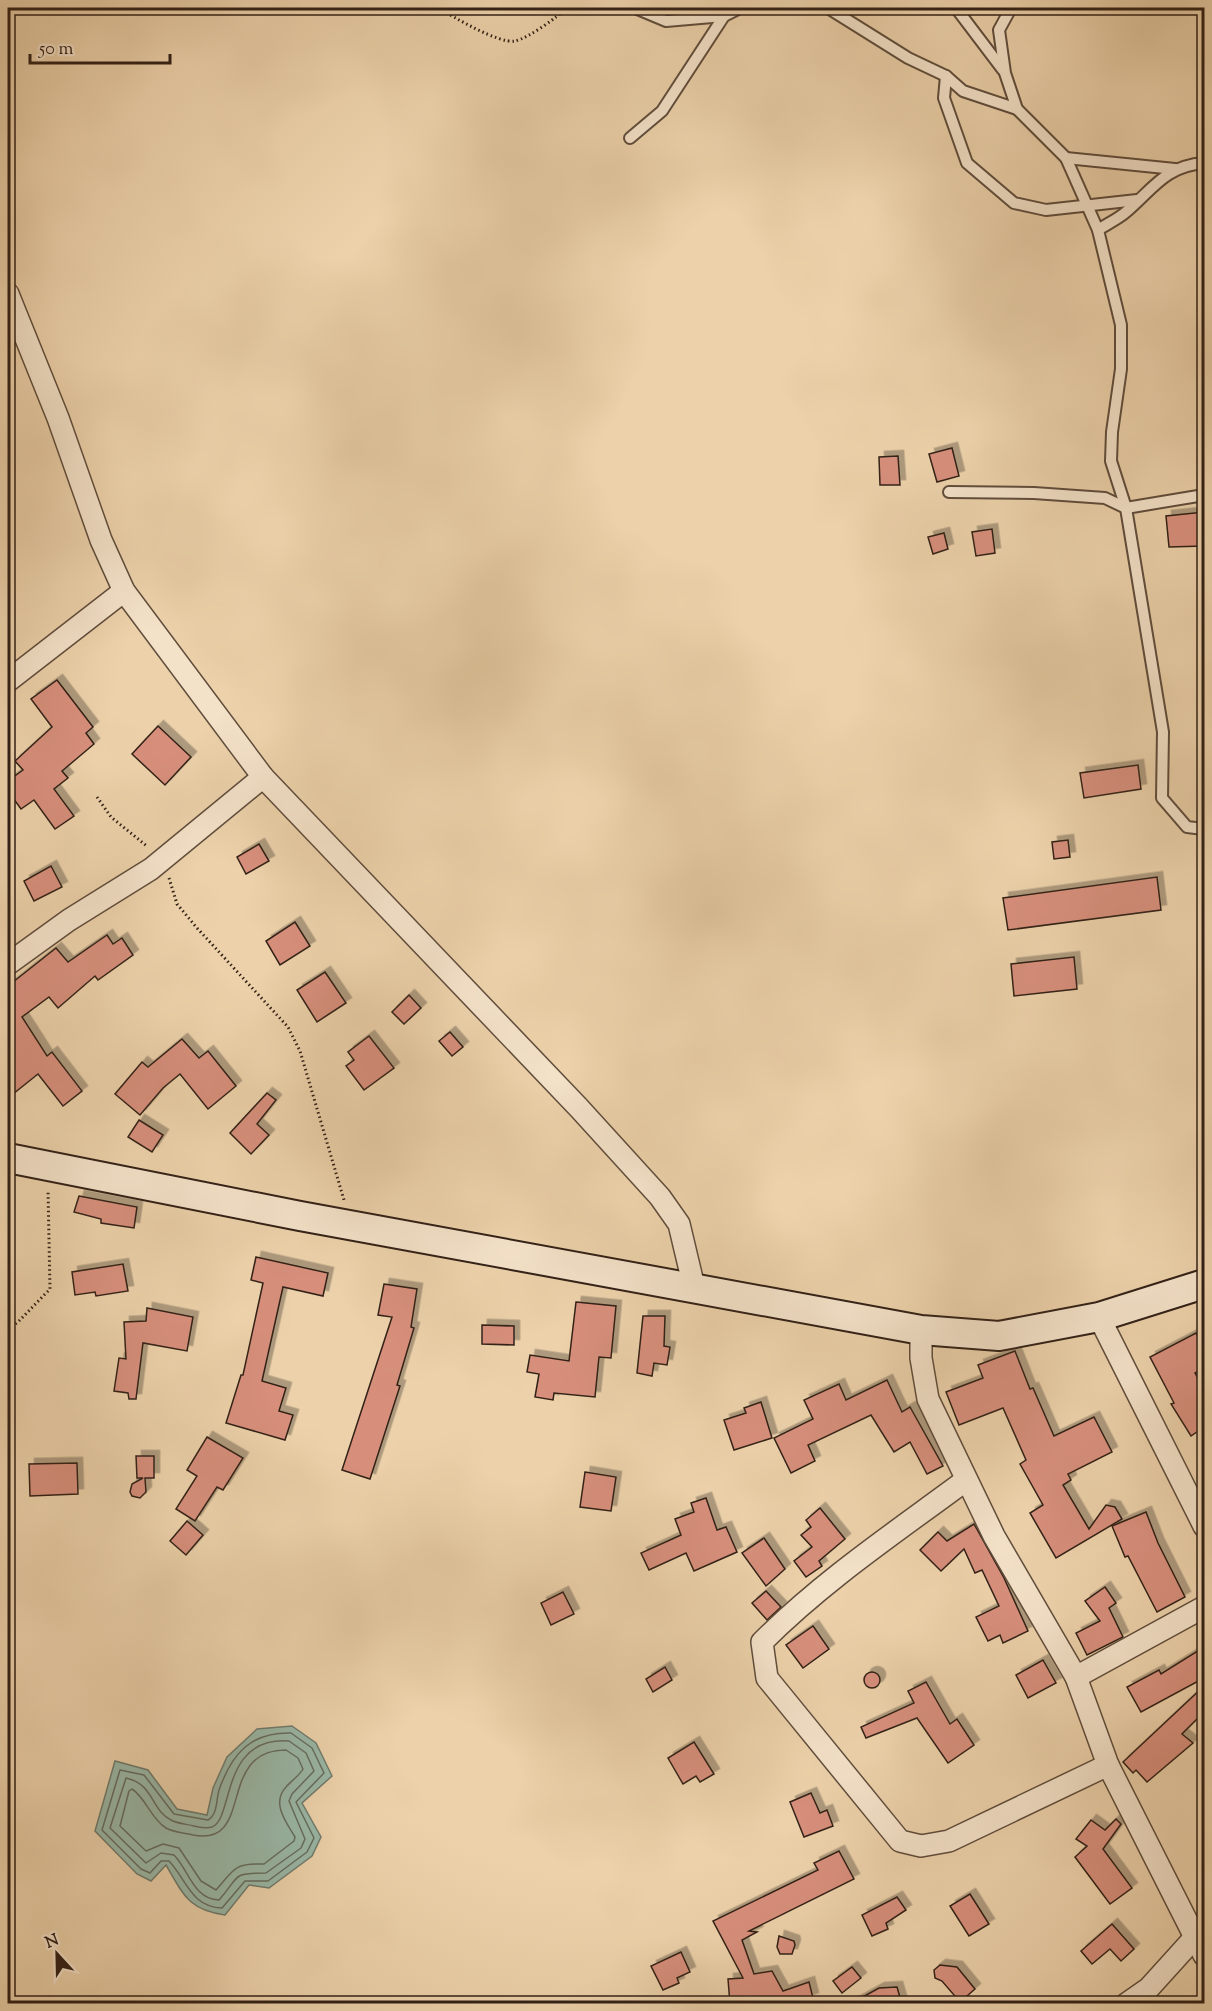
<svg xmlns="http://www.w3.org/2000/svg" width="1212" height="2011" font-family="'Sorts Mill Goudy',serif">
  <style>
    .water { fill: #99b7a6; stroke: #707b6d; stroke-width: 1.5 }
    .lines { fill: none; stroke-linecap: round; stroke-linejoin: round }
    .shore { stroke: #666c5e; stroke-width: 1.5 }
    .building { fill: #d78f7c; stroke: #322117; stroke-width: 1.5; filter: url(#shadow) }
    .lane-casing { stroke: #604d3c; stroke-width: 14 }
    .street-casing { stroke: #604d3c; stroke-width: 24 }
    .secondary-casing { stroke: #322117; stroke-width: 32 }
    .path { stroke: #322117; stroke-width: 3; stroke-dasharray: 1.5 3; stroke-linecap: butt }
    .lane { stroke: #f3e1c8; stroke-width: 10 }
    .street { stroke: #f3e1c8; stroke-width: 21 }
    .secondary { stroke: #f3e1c8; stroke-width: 28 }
  </style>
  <defs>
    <filter id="shadow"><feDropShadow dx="5.5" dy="-5.5" stdDeviation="0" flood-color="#0004"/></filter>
  </defs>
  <rect width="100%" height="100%" fill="#ecd1aa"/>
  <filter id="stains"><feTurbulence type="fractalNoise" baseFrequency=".00333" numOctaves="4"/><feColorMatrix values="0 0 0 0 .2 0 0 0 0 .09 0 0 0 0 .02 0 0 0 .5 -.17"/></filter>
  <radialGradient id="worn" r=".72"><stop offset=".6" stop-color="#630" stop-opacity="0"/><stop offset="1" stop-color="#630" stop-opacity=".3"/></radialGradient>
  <path class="water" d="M292 1726 316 1743 332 1776 302 1803 321 1837 312 1856 269 1888 249 1885 225 1915C188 1910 183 1894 166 1865L151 1881 137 1874 95 1831 115 1761 148 1770 177 1809 207 1815 213 1788 227 1757 257 1729Z"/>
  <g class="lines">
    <g class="shore">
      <path d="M291 1733 312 1748 324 1773 296 1802 314 1838 307 1852 268 1881H245L222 1908C191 1907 187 1880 169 1861H161L150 1873 141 1869 102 1830 120 1770 144 1775 174 1814 208 1820C218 1814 216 1800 219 1790 232 1753 251 1732 291 1733Z"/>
      <path d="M289 1741 306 1753 314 1771 292 1794 289 1801 305 1839 301 1848 266 1873C231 1873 241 1875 219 1900 193 1899 189 1870 174 1855L161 1853 146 1863 110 1828 126 1778C154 1784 151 1810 171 1820 178 1824 187 1824 194 1826 199 1827 206 1829 212 1827 234 1819 220 1736 289 1741Z"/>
      <path d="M286 1750 298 1758 303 1769C299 1776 291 1781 286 1787 271 1803 286 1822 295 1837L294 1841 264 1864C233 1863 235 1869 216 1890L201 1881 179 1848 163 1844 146 1851 120 1826 129 1791 132 1789C146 1798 151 1819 166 1828 173 1832 184 1833 193 1835 256 1847 215 1750 286 1750Z"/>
    </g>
  </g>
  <g class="building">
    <path d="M952 448 959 476 937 482 929 454Z"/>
    <path d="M898 456 900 485H880L879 457Z"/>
    <path d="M1204 512V546L1169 547 1166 516Z"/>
    <path d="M992 529 995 553 976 556 972 532Z"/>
    <path d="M944 533 948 549 933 554 928 537Z"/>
    <path d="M57 680 93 727 86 733 94 744 62 771 68 778 54 789 74 816 55 829 34 800 21 809 8 791V781L23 770 15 761 52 727 31 699Z"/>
    <path d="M158 726 191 757 165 785 132 754Z"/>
    <path d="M1138 765 1141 789 1084 798 1080 773Z"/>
    <path d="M1068 840 1070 857 1054 859 1052 842Z"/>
    <path d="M259 844 269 861 246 874 237 857Z"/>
    <path d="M51 866 62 887 34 901 24 881Z"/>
    <path d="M1157 877 1161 910 1008 930 1003 898Z"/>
    <path d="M295 922 310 946 280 965 266 941Z"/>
    <path d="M107 935 113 944 122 938 133 955 98 980 95 976 58 1008 49 997 22 1017 47 1056 52 1052 82 1091 63 1106 38 1074 8 1098V986L56 948 68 962Z"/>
    <path d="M1074 957 1077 989 1014 996 1011 964Z"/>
    <path d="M325 972 346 1003 317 1022 297 990Z"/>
    <path d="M409 995 421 1008 404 1024 392 1012Z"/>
    <path d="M450 1032 463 1047 452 1056 439 1041Z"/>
    <path d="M369 1036 394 1068 364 1090 346 1066 354 1060 348 1052Z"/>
    <path d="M182 1039 199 1058 208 1051 236 1086 208 1109 180 1074 163 1088 140 1115 115 1094 142 1062 148 1067Z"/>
    <path d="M267 1093 276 1100 257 1124 269 1135 251 1154 230 1133Z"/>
    <path d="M139 1120 163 1135 152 1152 128 1137Z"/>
    <path d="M79 1196 137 1207 134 1228 101 1223V1219L74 1212Z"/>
    <path d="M256 1257 328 1273 323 1296 283 1287 262 1381 286 1388 279 1411 293 1415 285 1440 226 1423 241 1375H243L263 1283 251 1280Z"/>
    <path d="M123 1264 128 1291 96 1296 95 1292 75 1295 72 1272Z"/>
    <path d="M384 1284 417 1289 411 1327 414 1328 397 1385 400 1386 370 1479 342 1470 392 1317 378 1315Z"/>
    <path d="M576 1302 616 1306 611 1358 599 1357 595 1397 554 1393 553 1400 535 1397 539 1374 527 1372 530 1355 569 1361Z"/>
    <path d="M147 1308 193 1317 187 1351 143 1343 136 1399H129L128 1393 114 1391 119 1358 126 1359 124 1322 146 1321Z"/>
    <path d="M643 1316H665L664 1346 670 1347 667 1365 654 1363 652 1376 637 1373Z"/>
    <path d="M482 1325 514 1326V1345L482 1344Z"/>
    <path d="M1196 1333 1204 1349V1368L1195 1373 1204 1388V1427L1191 1436 1171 1404 1174 1403 1150 1357Z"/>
    <path d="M1015 1351 1030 1389 1033 1388 1054 1436 1094 1417 1112 1452 1068 1474 1071 1480 1063 1485 1089 1529 1106 1505 1115 1507 1122 1519 1056 1558 1030 1513 1043 1505 1020 1464 1026 1460 1003 1408 959 1425 946 1392 983 1378 978 1365Z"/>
    <path d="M887 1380 902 1412 910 1407 943 1466 927 1474 910 1442 894 1452 871 1415 808 1445 815 1461 791 1473 774 1438 813 1419 804 1400 839 1384 846 1400Z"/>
    <path d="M761 1402 772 1438 734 1450 724 1420 746 1413 744 1408Z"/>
    <path d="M207 1437 243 1458 223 1490 217 1487 195 1521 176 1509 197 1476 187 1470Z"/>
    <path d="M136 1456H154V1478H145L146 1492 140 1498 132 1496 130 1492 132 1484 143 1478H137Z"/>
    <path d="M77 1463 78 1494 30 1496 29 1464Z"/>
    <path d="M585 1472 616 1477 611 1511 580 1507Z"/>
    <path d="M706 1498 717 1530 726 1527 737 1552 694 1571 686 1553 649 1570 641 1553 681 1535 675 1519 694 1512 691 1503Z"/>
    <path d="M820 1508 845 1539 819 1561 822 1566 806 1577 794 1561 812 1547 801 1535 811 1527 806 1520Z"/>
    <path d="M1146 1512 1158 1543 1185 1597 1157 1612 1128 1556 1125 1557 1112 1526Z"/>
    <path d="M187 1521 203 1535 186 1555 170 1541Z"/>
    <path d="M974 1524 1004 1578 1028 1631 1003 1643 1000 1635 988 1641 976 1617 999 1606 982 1570 975 1573 964 1549 941 1571 920 1550 938 1532 947 1541Z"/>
    <path d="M764 1538 785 1569 766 1586 742 1553Z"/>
    <path d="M1105 1587 1116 1603 1109 1608 1123 1637 1087 1655 1076 1633 1100 1621 1085 1601Z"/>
    <path d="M766 1591 781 1607 767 1620 752 1603Z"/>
    <path d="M563 1592 574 1614 551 1625 541 1603Z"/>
    <path d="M813 1626 829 1649 803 1668 786 1645Z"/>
    <path d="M1204 1647V1678L1141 1712 1127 1687 1159 1670 1161 1674Z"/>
    <path d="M1043 1660 1056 1683 1028 1698 1016 1675Z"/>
    <path d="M665 1667 672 1680 653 1692 646 1679Z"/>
    <circle cx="872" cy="1680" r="8"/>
    <path d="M926 1682 950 1724 957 1719 974 1745 948 1763 917 1718 866 1738 861 1727 914 1703 908 1691Z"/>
    <path d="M1204 1686V1712L1182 1734 1193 1743 1147 1782 1136 1770 1133 1773 1123 1762Z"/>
    <path d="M694 1742 714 1774 700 1782 696 1776 683 1784 668 1758Z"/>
    <path d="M811 1793 820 1813 827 1810 833 1826 804 1837 790 1802Z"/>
    <path d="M1116 1819 1121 1824 1103 1849 1132 1888 1110 1904 1075 1857 1087 1846 1076 1839 1091 1820 1105 1830Z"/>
    <path d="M839 1851 854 1879 749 1931 757 1932 742 1940 754 1974 772 1971 783 1991 809 1982 813 1998 796 2004H730L728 1979 743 1978 713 1921 818 1870 814 1863Z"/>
    <path d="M970 1894 989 1924 969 1936 950 1906Z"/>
    <path d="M897 1897 906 1910 886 1923 888 1929 872 1936 862 1915Z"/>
    <path d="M1112 1924 1134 1949 1121 1961 1110 1949 1092 1964 1081 1951Z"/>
    <path d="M779 1936 794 1941 795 1945 792 1954H780L777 1947Z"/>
    <path d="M681 1952 690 1972 677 1978 679 1983 663 1990 651 1966Z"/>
    <path d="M940 1965 957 1967 975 1989 960 2002 942 1981 935 1978 934 1970Z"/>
    <path d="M852 1967 861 1978 842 1993 833 1981Z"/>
    <path d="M897 1987 902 2004H850L879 1988Z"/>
  </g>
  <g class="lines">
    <defs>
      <g id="lane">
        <path d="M635 8 666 21 724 16"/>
        <path d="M828 8 908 58 946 76 963 91 1017 109"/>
        <path d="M956 8 1003 70"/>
        <path d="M1011 8 999 30 1005 73 1017 109 1066 158 1098 230 1121 325V369L1112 432 1111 461 1126 508 1163 732 1162 798 1187 827 1204 829"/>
        <path d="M946 76 944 98 967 163 1014 203 1046 210 1137 200"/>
        <path d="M630 138 662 111 724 16 740 8"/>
        <path d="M1066 158 1175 169"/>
        <path d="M1098 230C1107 224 1118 219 1126 212 1153 189 1165 166 1204 163"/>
        <path d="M949 492 1034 493 1105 498 1126 508 1204 495"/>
      </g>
      <g id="street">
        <path d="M8 294 58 418 101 540 124 591 263 777 579 1108 660 1197 679 1224 694 1287"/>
        <path d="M8 681 124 591"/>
        <path d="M8 964 69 920 151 869 263 777"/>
        <path d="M1099 1317 1204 1526"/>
        <path d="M921 1330V1358L928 1399 994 1536 1076 1677 1108 1765 1204 1955"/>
        <path d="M966 1480C896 1532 824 1580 762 1642L767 1678 900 1841 921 1846 949 1841 1108 1765"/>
        <path d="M1076 1677 1204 1607"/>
        <path d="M1126 2004 1149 1988 1196 1936 1204 1931"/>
      </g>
      <path id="secondary" d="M8 1158 300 1216 921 1330 999 1336 1099 1317 1204 1284"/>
    </defs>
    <use href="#lane" class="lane-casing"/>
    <use href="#street" class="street-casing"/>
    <use href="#secondary" class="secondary-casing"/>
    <g class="path">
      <path d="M439 8C453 17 499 44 515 41 529 38 557 17 567 8"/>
      <path d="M97 797 111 817 148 847"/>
      <path d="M169 878 177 904 197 928 288 1027 300 1051 344 1200"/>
      <path d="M8 1329 18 1322 50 1289 48 1190"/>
    </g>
    <use href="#lane" class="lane"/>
    <use href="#street" class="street"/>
    <use href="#secondary" class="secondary"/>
  </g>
  <rect width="1212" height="2011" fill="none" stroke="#ecd1aa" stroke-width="30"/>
  <rect x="9" y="9" width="1194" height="1993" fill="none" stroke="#322117" stroke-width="3"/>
  <rect x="15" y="15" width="1182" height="1981" fill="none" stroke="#322117" stroke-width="1.5"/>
  <g transform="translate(57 1954) rotate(338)" stroke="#f3e1c8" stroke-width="4.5" paint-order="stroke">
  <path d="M0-4.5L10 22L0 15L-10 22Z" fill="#322117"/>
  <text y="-9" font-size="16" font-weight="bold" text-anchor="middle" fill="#322117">N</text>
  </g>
  <path d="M30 54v9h140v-9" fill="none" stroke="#322117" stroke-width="3"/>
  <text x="39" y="54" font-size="18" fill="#322117" stroke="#f3e1c8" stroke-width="4.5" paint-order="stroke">50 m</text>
  <rect width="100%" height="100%" filter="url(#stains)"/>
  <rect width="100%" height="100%" fill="url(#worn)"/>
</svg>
